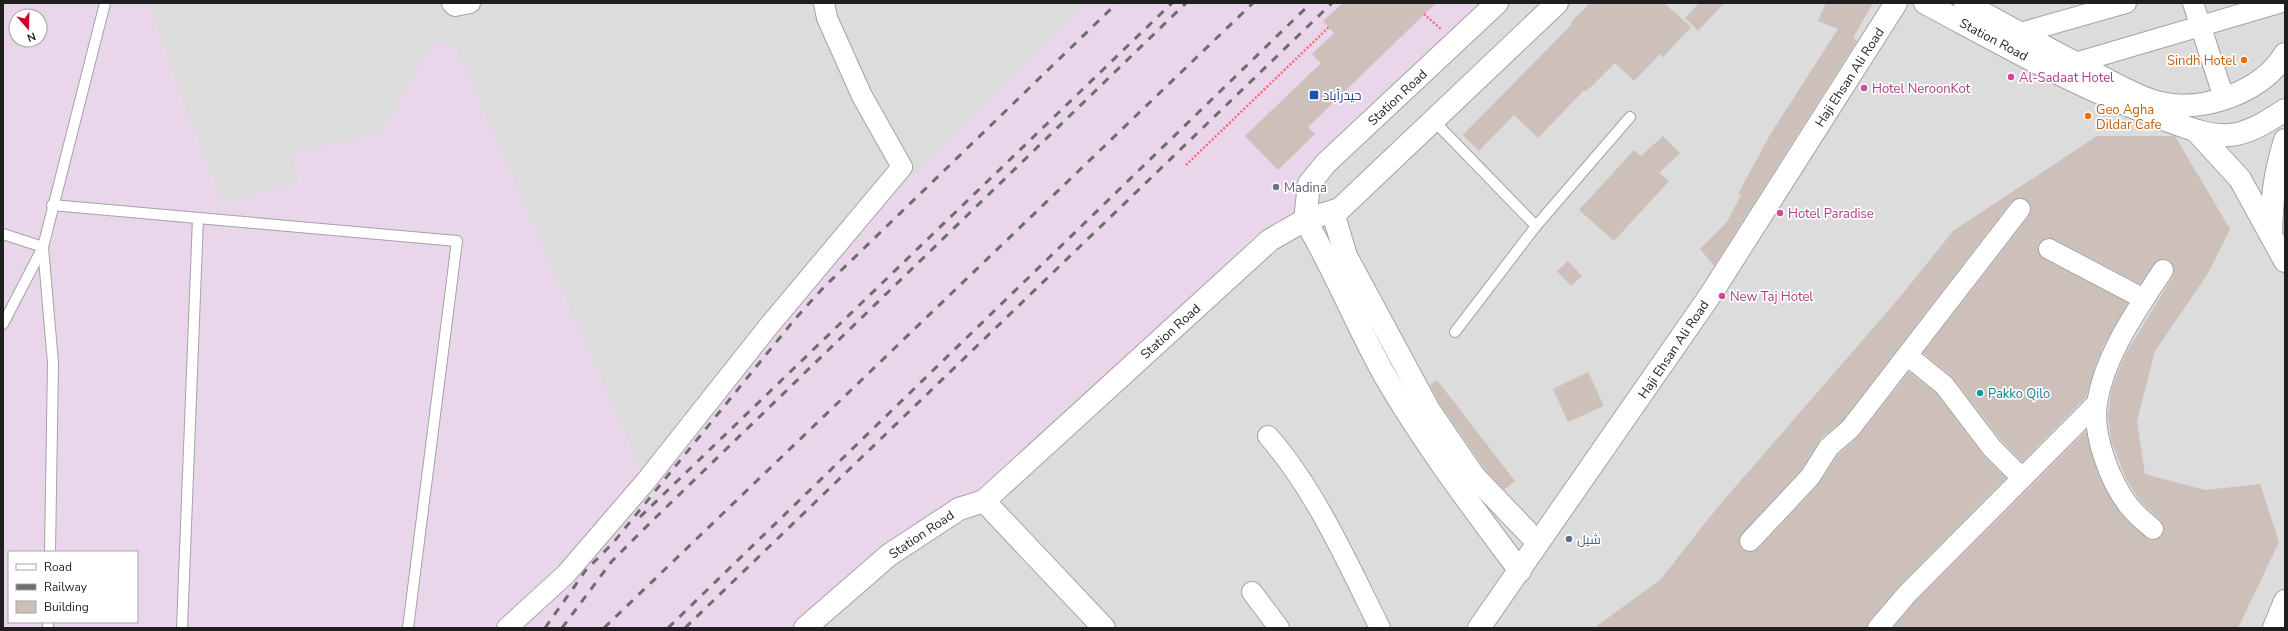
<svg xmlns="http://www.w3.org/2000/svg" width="2288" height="631" font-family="'Nunito Sans',Cairo,sans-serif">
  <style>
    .residential { fill: #dddcdc; fill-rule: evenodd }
    .industrial { fill: #ead6ea; fill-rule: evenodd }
    .building { fill: #cdbfba }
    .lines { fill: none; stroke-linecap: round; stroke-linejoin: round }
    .service-casing { stroke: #a3a3a3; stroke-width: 12 }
    .minor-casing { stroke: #a3a3a3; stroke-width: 22 }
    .tertiary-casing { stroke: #a3a3a3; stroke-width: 24 }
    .path { stroke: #ff6776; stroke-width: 2.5; stroke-dasharray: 2 2; stroke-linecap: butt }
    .service { stroke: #fff; stroke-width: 10 }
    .minor { stroke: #fff; stroke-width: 20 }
    .tertiary { stroke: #fff; stroke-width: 22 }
    .rail { stroke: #6d6d6d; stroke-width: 3; stroke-dasharray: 8 8; stroke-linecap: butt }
    .food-dot { fill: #e8710a; stroke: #fff; stroke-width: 1.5 }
    .hotel-dot { fill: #d1479c; stroke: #fff; stroke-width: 1.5 }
    .transit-dot { fill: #1a4fb4; stroke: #fff; stroke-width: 1.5 }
    .worship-dot { fill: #6b7280; stroke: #fff; stroke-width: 1.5 }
    .culture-dot { fill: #0f9aa8; stroke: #fff; stroke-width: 1.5 }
    .service-dot { fill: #5c6f8a; stroke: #fff; stroke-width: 1.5 }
    .labels { text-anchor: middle; stroke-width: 3.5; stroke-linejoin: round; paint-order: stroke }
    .street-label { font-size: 13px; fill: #1f1f1f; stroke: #fff }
    .food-label { font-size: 13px; fill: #c56008; stroke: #fff; text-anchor: end }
    .hotel-label { font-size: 13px; fill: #b23c85; stroke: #fff; text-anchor: start }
    .transit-label { font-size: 13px; fill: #164399; stroke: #fff; text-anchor: start }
    .worship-label { font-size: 13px; fill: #5b616d; stroke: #fff; text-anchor: start }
    .culture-label { font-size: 13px; fill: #0d838f; stroke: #fff; text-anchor: start }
    .service-label { font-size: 13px; fill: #4e5e75; stroke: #fff; text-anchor: start }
  </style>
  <rect width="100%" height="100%" fill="#f0eae4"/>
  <path class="residential" d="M3 3H2285V628H3ZM16 16H40V40H16ZM9 552H137V622H9Z"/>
  <g class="industrial">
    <path d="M3 3H149L186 110 223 203 299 183 292 154 380 133 434 42 455 46 646 481 507 628H3ZM16 16H40V40H16ZM9 552H137V622H9Z"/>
    <path d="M1085 3H1489L1303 173 1292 216 981 487 886 547 798 628H518L765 345 881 208Z"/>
  </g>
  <g class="building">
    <path d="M1343 3H1436L1308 127 1315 134 1278 170 1245 136 1321 63 1312 54 1334 33 1323 21Z"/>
    <path d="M1590 3H1664L1691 27 1663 57 1660 54 1634 81 1615 63 1586 92 1584 90 1538 138 1514 115 1479 151 1463 135 1572 24 1571 22Z"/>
    <path d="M1699 3H1724L1698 31 1685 18Z"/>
    <path d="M1826 3H1873L1853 38 1857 41 1714 266 1700 249 1727 222 1741 195 1738 194 1771 133 1838 29 1818 21Z"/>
    <path d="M1663 136 1680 153 1659 173 1669 181 1614 241 1579 210 1634 150 1641 156Z"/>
    <path d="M2097 136H2175L2230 229 2207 275 2155 351 2137 421 2145 474 2205 490 2260 484 2279 542 2238 628H1893L1916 601 2086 431 2099 476 2120 513 2136 529 2150 540H2157L2164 532 2161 521 2140 501 2126 479 2111 440 2108 415 2112 388 2125 355 2173 276 2174 270 2170 261 2164 259 2158 260 2140 284 2054 239 2048 238 2039 243 2038 250 2044 259 2128 303 2104 345 2096 364 2086 397 2022 462 2001 440 1953 378 1923 353 2029 216 2031 210 2030 204 2021 198 2011 202 1842 421 1821 438 1801 470 1739 538V544L1742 550 1753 552 1758 549 1818 485 1838 455 1859 436 1909 372 1936 393 1983 455 2006 478 1900 585 1869 621 1867 628H1594L1660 580 1717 508 1900 297 1953 231Z"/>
    <path d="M1568 261 1582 276 1571 286 1557 271Z"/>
    <path d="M1588 372 1604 406 1568 422 1553 389Z"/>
    <path d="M1437 380 1515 481 1504 490 1484 468 1440 404 1430 385Z"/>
  </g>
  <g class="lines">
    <defs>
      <g id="service">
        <path d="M1433 120 1536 226 1630 117"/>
        <path d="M52 205 457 241 408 628"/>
        <path d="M3 234 43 247"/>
        <path d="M43 247 53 363 50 552"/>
        <path d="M3 324 43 247 105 3"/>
        <path d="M1455 332 1536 226"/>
        <path d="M48 628V622"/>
        <path d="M182 628 198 218"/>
      </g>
      <g id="minor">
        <path d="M452 3 455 6 470 3"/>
        <path d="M2193 3 2224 98"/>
        <path d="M2020 33 2126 3"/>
        <path d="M2075 63 2279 3"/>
        <path d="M2049 249 2144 299"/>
        <path d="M1908 356 1944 385 1992 448 2021 477"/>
        <path d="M1268 436C1315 489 1348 564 1380 628"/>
        <path d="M2153 529C2145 522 2135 514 2129 506 2110 482 2092 434 2097 403 2105 354 2137 310 2163 270"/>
        <path d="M1750 541 1810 477 1829 447 1850 429 2020 209"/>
        <path d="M1252 592 1279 628"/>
        <path d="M507 628 566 574 646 481 768 327 902 167 862 96 827 18 824 3"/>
        <path d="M1878 628 1908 593 2097 403"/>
      </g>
      <g id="tertiary">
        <path d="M1925 3C2004 45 2082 90 2166 120 2186 127 2208 137 2230 135 2250 133 2268 121 2285 110"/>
        <path d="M1965 3C2004 25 2043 46 2083 67 2104 78 2137 98 2160 103 2203 113 2262 92 2285 54"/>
        <path d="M2197 132 2240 179 2285 261"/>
        <path d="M1333 213 1346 256 1429 410 1474 476 1538 543"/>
        <path d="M1305 220C1335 270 1356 325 1385 376 1425 445 1473 508 1520 571"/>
        <path d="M1305 220 1309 184 1326 163 1497 3"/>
        <path d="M2271 235C2272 199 2274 175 2285 140"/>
        <path d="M984 501 1104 628"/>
        <path d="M805 628 889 555 959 509 984 501 1270 240 1305 220 1340 209 1557 3"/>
        <path d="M1479 628 1711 294 1896 3"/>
        <path d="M2274 628 2285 601"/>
      </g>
    </defs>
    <use href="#service" class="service-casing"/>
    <use href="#minor" class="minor-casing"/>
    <use href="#tertiary" class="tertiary-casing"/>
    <g class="path">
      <path d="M1424 14 1441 29"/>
      <path d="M1186 165 1329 27"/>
    </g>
    <use href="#service" class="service"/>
    <use href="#minor" class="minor"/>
    <use href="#tertiary" class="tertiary"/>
    <g class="rail">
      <path d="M640 517 1172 3"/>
      <path d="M545 628 586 570 613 543 795 319 823 288 1117 3"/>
      <path d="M562 628 612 561 651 522 1186 3"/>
      <path d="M604 628 1253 3"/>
      <path d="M668 628 1311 3"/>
      <path d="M685 628 1332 3"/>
    </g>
  </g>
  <g class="food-dot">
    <circle cx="2244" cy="60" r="4"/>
    <circle cx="2088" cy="116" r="4"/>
  </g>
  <g class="hotel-dot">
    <circle cx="2011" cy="77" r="4"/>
    <circle cx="1864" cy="88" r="4"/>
    <circle cx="1780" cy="213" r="4"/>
    <circle cx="1722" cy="296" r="4"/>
  </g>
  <rect class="transit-dot" x="1309" y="90" width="10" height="10" rx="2"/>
  <circle class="worship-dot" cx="1276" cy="187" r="4"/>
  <circle class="culture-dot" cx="1980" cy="393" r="4"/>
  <circle class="service-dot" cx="1569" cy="539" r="4"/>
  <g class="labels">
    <g class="street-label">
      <text transform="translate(1994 39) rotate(28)" y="5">Station Road</text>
      <text transform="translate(1849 77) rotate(-57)" y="5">Haji Ehsan Ali Road</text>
      <text transform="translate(1397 97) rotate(-43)" y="5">Station Road</text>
      <text transform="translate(1170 331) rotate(-42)" y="5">Station Road</text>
      <text transform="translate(1673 349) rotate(-56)" y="5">Haji Ehsan Ali Road</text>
      <text transform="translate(921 534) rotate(-34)" y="5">Station Road</text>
    </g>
    <g class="food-label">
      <text x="2236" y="65">Sindh Hotel</text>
      <text x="2096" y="114" text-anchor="start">Geo Agha<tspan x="2096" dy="15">Dildar Cafe</tspan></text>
    </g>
    <g class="hotel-label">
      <text x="2019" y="82">Al-Sadaat Hotel</text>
      <text x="1872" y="93">Hotel NeroonKot</text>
      <text x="1788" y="218">Hotel Paradise</text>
      <text x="1730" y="301">New Taj Hotel</text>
    </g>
    <g class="transit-label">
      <text x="1323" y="100">حیدرآباد</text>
    </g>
    <g class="worship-label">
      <text x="1284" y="192">Madina</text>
    </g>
    <g class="culture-label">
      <text x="1988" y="398">Pakko Qilo</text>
    </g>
    <g class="service-label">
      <text x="1577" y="544">شیل</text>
    </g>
  </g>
  <rect width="2288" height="631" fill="none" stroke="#1f1f1f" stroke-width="8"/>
  <rect x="8" y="551" width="130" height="72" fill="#ffffff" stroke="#a5a5a5"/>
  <rect x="16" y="564" width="20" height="6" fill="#ffffff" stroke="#a5a5a5"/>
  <text x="44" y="571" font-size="12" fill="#1f1f1f">Road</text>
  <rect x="16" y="584" width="20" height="6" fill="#6d6d6d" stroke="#a5a5a5"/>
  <text x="44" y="591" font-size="12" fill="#1f1f1f">Railway</text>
  <rect x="16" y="601" width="20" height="12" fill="#cdbfba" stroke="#a5a5a5"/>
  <text x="44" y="611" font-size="12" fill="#1f1f1f">Building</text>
  <g transform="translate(28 28) rotate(160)"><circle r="19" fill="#ffffff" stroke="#a5a5a5"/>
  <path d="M0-3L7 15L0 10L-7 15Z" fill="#ce002a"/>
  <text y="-6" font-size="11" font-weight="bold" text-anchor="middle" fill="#1f1f1f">N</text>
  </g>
</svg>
